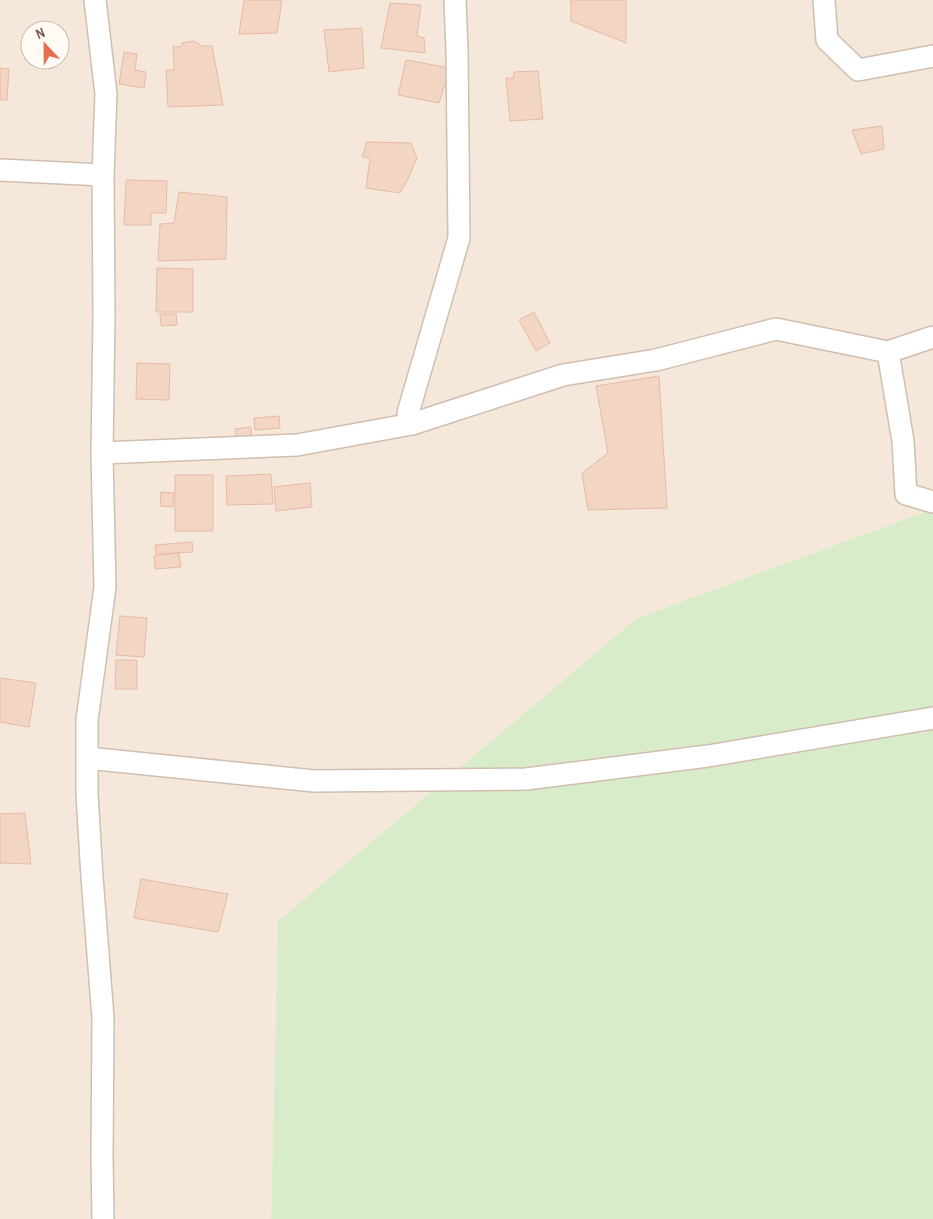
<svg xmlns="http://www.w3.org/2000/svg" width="933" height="1219" font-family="'Archivo Narrow',sans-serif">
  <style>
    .residential { fill: #f5e8da; fill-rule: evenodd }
    .green { fill: #d8ecc9 }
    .building { fill: #f3d5c3; stroke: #e6bba3 }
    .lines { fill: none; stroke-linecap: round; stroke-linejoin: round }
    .street-casing { stroke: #d1beb0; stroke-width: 24 }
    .street { stroke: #fff; stroke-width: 21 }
  </style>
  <rect width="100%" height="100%" fill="#fdf6ec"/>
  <path class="residential" d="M0 0H933V509L637 618 278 921 271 1219H0ZM30 30H60V60H30Z"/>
  <path class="green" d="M933 509V1219H271L278 921 637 618Z"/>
  <g class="building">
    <path d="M244 0H282L277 33 239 34Z"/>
    <path d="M571 0H626V43L571 21Z"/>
    <path d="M390 3 421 5 417 36 424 38 425 53 381 48Z"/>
    <path d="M362 28 364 68 329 72 324 30Z"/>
    <path d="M194 41 202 46H212L223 105 168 107 166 70H174L173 46 181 47 182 43Z"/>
    <path d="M124 52 137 54 135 70 146 72 144 88 119 84Z"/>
    <path d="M406 60 450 68 439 103 398 95Z"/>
    <path d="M0 68 9 69 7 100H0Z"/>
    <path d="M538 71 543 119 510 121 506 78H513L514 72Z"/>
    <path d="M882 126 884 149 861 154 852 130Z"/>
    <path d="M367 142 411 143 417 158 407 181 400 193 366 188 370 158 362 157Z"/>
    <path d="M126 180 167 181 166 213H151V225H124Z"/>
    <path d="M179 192 227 197 226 259 158 261 160 224 174 223Z"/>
    <path d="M157 268 193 269V312H156Z"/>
    <path d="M534 312 550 343 536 351 519 320Z"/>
    <path d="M160 314H176L177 325 161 326Z"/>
    <path d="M137 363 170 364 169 400 136 399Z"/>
    <path d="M659 376 667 508 588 510 582 473 608 453 596 386Z"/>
    <path d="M279 416 280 428 255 430 254 418Z"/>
    <path d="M251 427 252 442 237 443 235 429Z"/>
    <path d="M271 474 273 504 227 505 226 476Z"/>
    <rect x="175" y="475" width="38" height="56"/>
    <path d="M310 483 312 507 276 511 274 487Z"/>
    <path d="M161 492 174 493 173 507 160 506Z"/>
    <path d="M192 542 193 552 156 554 155 545Z"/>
    <path d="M179 553 181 567 155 569 154 556Z"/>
    <path d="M120 616 147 618 144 657 116 655Z"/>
    <path d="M116 660H137V689H115Z"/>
    <path d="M0 678 36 683 29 727 0 722Z"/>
    <path d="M25 813 31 864 0 863V814Z"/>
    <path d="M141 879 228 894 218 932 134 918Z"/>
  </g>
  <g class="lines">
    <defs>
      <g id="street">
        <path d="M95 0 106 94 103 175 104 315 102 453 105 587 87 720V794L92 877 103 1018 102 1158 103 1219"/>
        <path d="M824 0 827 40 858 70 933 56"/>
        <path d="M0 170 103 175"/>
        <path d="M888 352 903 441 906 494 933 502"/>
        <path d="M408 413 459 238 457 51 455 0"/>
        <path d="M102 453 297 445 412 424 563 375 656 360 776 329 888 352 933 337"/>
        <path d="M87 758 314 781 526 779 708 756 933 718"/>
      </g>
    </defs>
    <use href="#street" class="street-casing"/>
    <use href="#street" class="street"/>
  </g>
  <g transform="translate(45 45) rotate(338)"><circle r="24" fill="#fffaf3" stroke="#cabbb1"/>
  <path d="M0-4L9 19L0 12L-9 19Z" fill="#e76f51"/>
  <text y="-8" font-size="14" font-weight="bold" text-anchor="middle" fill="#7a5c4d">N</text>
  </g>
</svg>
